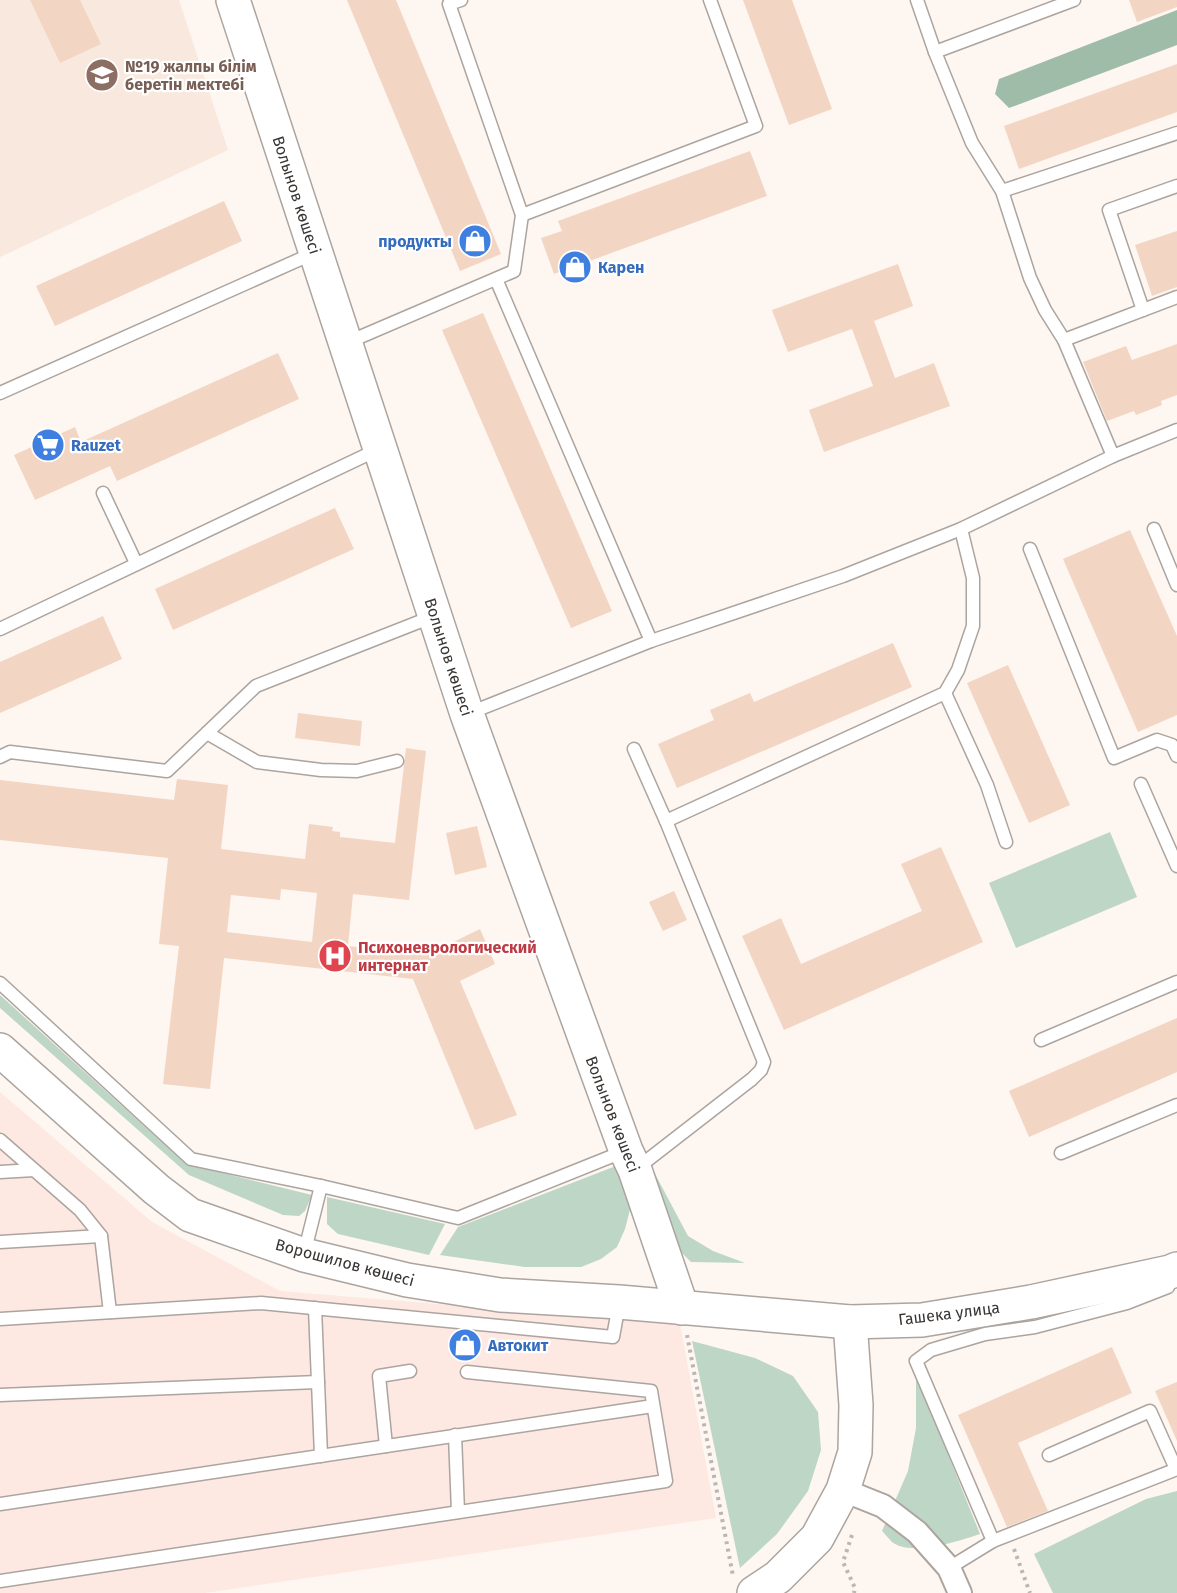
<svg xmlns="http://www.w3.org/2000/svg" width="1177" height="1593" font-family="'Fira Sans',sans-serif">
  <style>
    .built { fill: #f8e8de }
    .industrial { fill: #fde8e2 }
    .green { fill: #bed6c6 }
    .forest { fill: #9fbca9 }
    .building { fill: #f3d5c3; fill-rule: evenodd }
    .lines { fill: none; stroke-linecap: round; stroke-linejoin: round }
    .lane-casing { stroke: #aca49f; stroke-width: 15 }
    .street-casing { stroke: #aca49f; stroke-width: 26 }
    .secondary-casing { stroke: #aca49f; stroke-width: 36 }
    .path { stroke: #bcb5b1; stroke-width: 4; stroke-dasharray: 3 4.5; stroke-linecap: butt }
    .lane { stroke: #fff; stroke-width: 12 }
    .street { stroke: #fff; stroke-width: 22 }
    .secondary { stroke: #fff; stroke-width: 33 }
    .labels { text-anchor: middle; stroke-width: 4.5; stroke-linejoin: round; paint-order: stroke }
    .education-label { font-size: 16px; font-weight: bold; fill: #785e54; stroke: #fff; text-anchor: start }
    .street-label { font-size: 16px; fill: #383533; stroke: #fff }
    .shop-label { font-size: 16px; font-weight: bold; fill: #366cbe; stroke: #fff; text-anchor: start }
    .health-label { font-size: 16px; font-weight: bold; fill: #be3a42; stroke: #fff; text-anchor: start }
  </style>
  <rect width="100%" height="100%" fill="#fef6f0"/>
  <path class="built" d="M0 0H179L228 150 0 257Z"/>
  <path class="industrial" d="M0 1092 152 1222 280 1291 680 1324 716 1518 205 1593H0Z"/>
  <g class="green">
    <path d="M1110 832 1137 897 1016 948 989 883Z"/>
    <path d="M0 995 186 1164 312 1195 305 1211 299 1216 283 1215 189 1175 0 1008Z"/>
    <path d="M621 1164 631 1206 625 1229 617 1247 601 1259 581 1267H525L440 1255 458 1227Z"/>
    <path d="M654 1172 688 1236 713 1251 745 1263 691 1262 681 1252Z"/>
    <path d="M327 1197 445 1224 429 1255 338 1234 327 1224Z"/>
    <path d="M692 1341 755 1358 793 1376 818 1412 821 1450 808 1491 777 1534 740 1568Z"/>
    <path d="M916 1375 980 1534C959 1541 911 1557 892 1542 889 1539 886 1535 882 1531L908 1471 916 1428Z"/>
    <path d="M1177 1491V1593H1053L1034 1554 1146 1499Z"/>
  </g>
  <path class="forest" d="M1177 10V45L1009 108 995 94 999 79Z"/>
  <g class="building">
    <path d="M30 0H80L101 44 60 63Z"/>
    <path d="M347 0H396L501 254 460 271Z"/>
    <path d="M743 0H792L832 109 789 125Z"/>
    <path d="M1129 0H1177V7L1137 22Z"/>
    <path d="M1177 64V112L1019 169 1004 126Z"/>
    <path d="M750 151 767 196 554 274 541 238 562 231 558 221Z"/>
    <path d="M224 201 242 241 55 326 36 286Z"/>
    <path d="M1177 231V287L1152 296 1135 245Z"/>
    <path d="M898 264 913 306 874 321 895 378 934 363 950 406 824 452 809 410 873 386 852 329 788 352 772 310Z"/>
    <path d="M483 313 612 611 571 628 442 330Z"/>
    <path d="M1177 344V395L1161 401 1162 405 1136 415 1134 411 1107 421 1083 362 1126 346 1132 360Z"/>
    <path d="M278 353 299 399 117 481 110 466 35 500 14 455 75 427 81 442Z"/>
    <path d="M335 508 354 549 173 630 155 589Z"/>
    <path d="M1130 530 1177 636V715L1138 732 1063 559Z"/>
    <path d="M103 616 122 659 0 713V662Z"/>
    <path d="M893 643 912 687 677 788 658 744 714 720 710 710 750 693 754 702Z"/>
    <path d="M1008 665 1070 805 1029 823 967 683Z"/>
    <path d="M298 713 362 721 360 746 295 738Z"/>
    <path d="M406 748 426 751 409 900 353 894 348 946 427 955 480 929 495 964 460 981 517 1115 475 1130 413 979 224 958 210 1089 163 1084 179 946 159 944 168 858 0 840V780L174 800 177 779 228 785 221 849 305 859 309 824 333 827 332 831 340 832V837L395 843ZM281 889 317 893 312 942 227 932 231 895 280 900Z"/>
    <path d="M477 826 487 867 455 875 446 833Z"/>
    <path d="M941 847 983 942 784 1030 742 936 781 918 801 964 922 911 901 864Z"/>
    <path d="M674 891 687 920 663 931 649 902Z"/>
    <path d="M1177 1018V1072L1029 1137 1009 1091Z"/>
    <path d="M1112 1347 1132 1393 1018 1443 1048 1511 1007 1527 958 1415Z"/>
    <path d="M1177 1382V1441L1155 1391Z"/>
  </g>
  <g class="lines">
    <defs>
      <g id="lane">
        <path d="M917 0 935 52 972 143 1002 191 1030 278 1045 310 1064 340 1177 297"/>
        <path d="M935 52 1074 0"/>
        <path d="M1002 191 1177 133"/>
        <path d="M522 215 756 126 710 0"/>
        <path d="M1143 310 1109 210 1177 186"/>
        <path d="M1064 340 1113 456"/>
        <path d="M346 343 514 271 522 215 449 4 461 0"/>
        <path d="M0 393 314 253"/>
        <path d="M103 493 136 563"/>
        <path d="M1154 529 1177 585"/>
        <path d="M1030 549 1114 758 1157 740 1172 745 1177 756"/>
        <path d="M0 629 379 449"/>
        <path d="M651 641 843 576 961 529 1113 456 1177 430"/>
        <path d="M945 693 987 785 1006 842"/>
        <path d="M467 714 651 641 496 279"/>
        <path d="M207 733 257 762 321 770 357 771 397 761"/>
        <path d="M634 749 666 821 764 1062 761 1070 752 1079 636 1169"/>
        <path d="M0 757 10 752 167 771 256 686 434 616"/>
        <path d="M1141 784 1177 866"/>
        <path d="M666 821 945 693 958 670 973 626V578L961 529"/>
        <path d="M0 983 191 1159 321 1186 458 1218 625 1151"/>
        <path d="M1041 1040 1177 982"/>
        <path d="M0 1140 80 1210 101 1236 110 1312"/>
        <path d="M1061 1153 1177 1105"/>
        <path d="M0 1172 34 1170"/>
        <path d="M0 1242 101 1236"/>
        <path d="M304 1254 321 1186"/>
        <path d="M315 1308 321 1456"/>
        <path d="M0 1319 261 1303 613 1337 619 1304"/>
        <path d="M0 1395 318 1382"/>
        <path d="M455 1435 458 1512"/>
        <path d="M386 1446 379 1376 410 1371"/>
        <path d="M1049 1455 1150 1411 1176 1469"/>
        <path d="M0 1504 653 1406"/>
        <path d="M993 1541 916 1361 931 1350 985 1334 1035 1327 1127 1303 1168 1287"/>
        <path d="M949 1568 993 1541 1177 1469"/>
        <path d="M0 1581 666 1481 651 1391 467 1372"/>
      </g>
      <path id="street" d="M843 1490 883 1506 917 1532 949 1568 960 1593"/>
      <g id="secondary">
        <path d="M233 0 467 714 626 1151 635 1170 682 1308"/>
        <path d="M0 1050 156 1189 190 1215 304 1255 407 1280 500 1295 619 1302 850 1322 922 1320 1031 1302 1170 1272 1177 1269"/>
        <path d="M754 1593 778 1577 817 1538 843 1490 855 1452 856 1405 850 1322"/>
      </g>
    </defs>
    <use href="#lane" class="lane-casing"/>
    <use href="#street" class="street-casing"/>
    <use href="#secondary" class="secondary-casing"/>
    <g class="path">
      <path d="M687 1335 733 1576"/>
      <path d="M852 1535 843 1562 855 1588 854 1593"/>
      <path d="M1014 1549 1030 1593"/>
    </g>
    <use href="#lane" class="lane"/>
    <use href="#street" class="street"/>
    <use href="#secondary" class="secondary"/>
  </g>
  <defs>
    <symbol id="school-disc" viewBox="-11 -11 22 22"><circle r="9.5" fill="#8d6e63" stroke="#fff"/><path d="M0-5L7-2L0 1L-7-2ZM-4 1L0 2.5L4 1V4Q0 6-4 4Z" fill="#fff"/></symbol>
    <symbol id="shop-disc" viewBox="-11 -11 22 22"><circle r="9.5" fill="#3f7fe0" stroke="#fff"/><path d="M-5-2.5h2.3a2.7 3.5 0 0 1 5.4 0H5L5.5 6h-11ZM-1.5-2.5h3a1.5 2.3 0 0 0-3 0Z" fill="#fff"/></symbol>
    <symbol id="supermarket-disc" viewBox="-11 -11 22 22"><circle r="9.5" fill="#3f7fe0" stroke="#fff"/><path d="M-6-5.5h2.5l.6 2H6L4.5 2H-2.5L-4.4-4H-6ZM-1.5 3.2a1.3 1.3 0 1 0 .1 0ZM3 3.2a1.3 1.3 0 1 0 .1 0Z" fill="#fff"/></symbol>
    <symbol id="hospital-disc" viewBox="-11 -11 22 22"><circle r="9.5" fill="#e0444e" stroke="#fff"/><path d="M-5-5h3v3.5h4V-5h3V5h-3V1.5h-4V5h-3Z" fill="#fff"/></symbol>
  </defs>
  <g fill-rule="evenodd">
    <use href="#school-disc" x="83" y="56" width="38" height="38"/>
    <use href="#shop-disc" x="456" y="222" width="38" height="38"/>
    <use href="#shop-disc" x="556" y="248" width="38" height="38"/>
    <use href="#supermarket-disc" x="29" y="426" width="38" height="38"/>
    <use href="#hospital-disc" x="316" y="937" width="38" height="38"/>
    <use href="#shop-disc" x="446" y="1326" width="38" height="38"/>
  </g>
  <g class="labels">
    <g class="education-label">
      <text x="125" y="72">№19 жалпы білім<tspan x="125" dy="18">беретін мектебі</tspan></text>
    </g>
    <g class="street-label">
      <text transform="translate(297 195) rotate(72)" y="6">Волынов көшесі</text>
      <text transform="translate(449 657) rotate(72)" y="6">Волынов көшесі</text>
      <text transform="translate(613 1114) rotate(69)" y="6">Волынов көшесі</text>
      <text transform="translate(345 1262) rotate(15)" y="6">Ворошилов көшесі</text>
      <text transform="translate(949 1313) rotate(-7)" y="6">Гашека улица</text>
    </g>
    <g class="shop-label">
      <text x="452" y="247" text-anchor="end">продукты</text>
      <text x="598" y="273">Карен</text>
      <text x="71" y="451">Rauzet</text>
      <text x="488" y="1351">Автокит</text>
    </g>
    <g class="health-label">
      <text x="358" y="953">Психоневрологический<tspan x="358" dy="18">интернат</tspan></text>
    </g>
  </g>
</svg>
